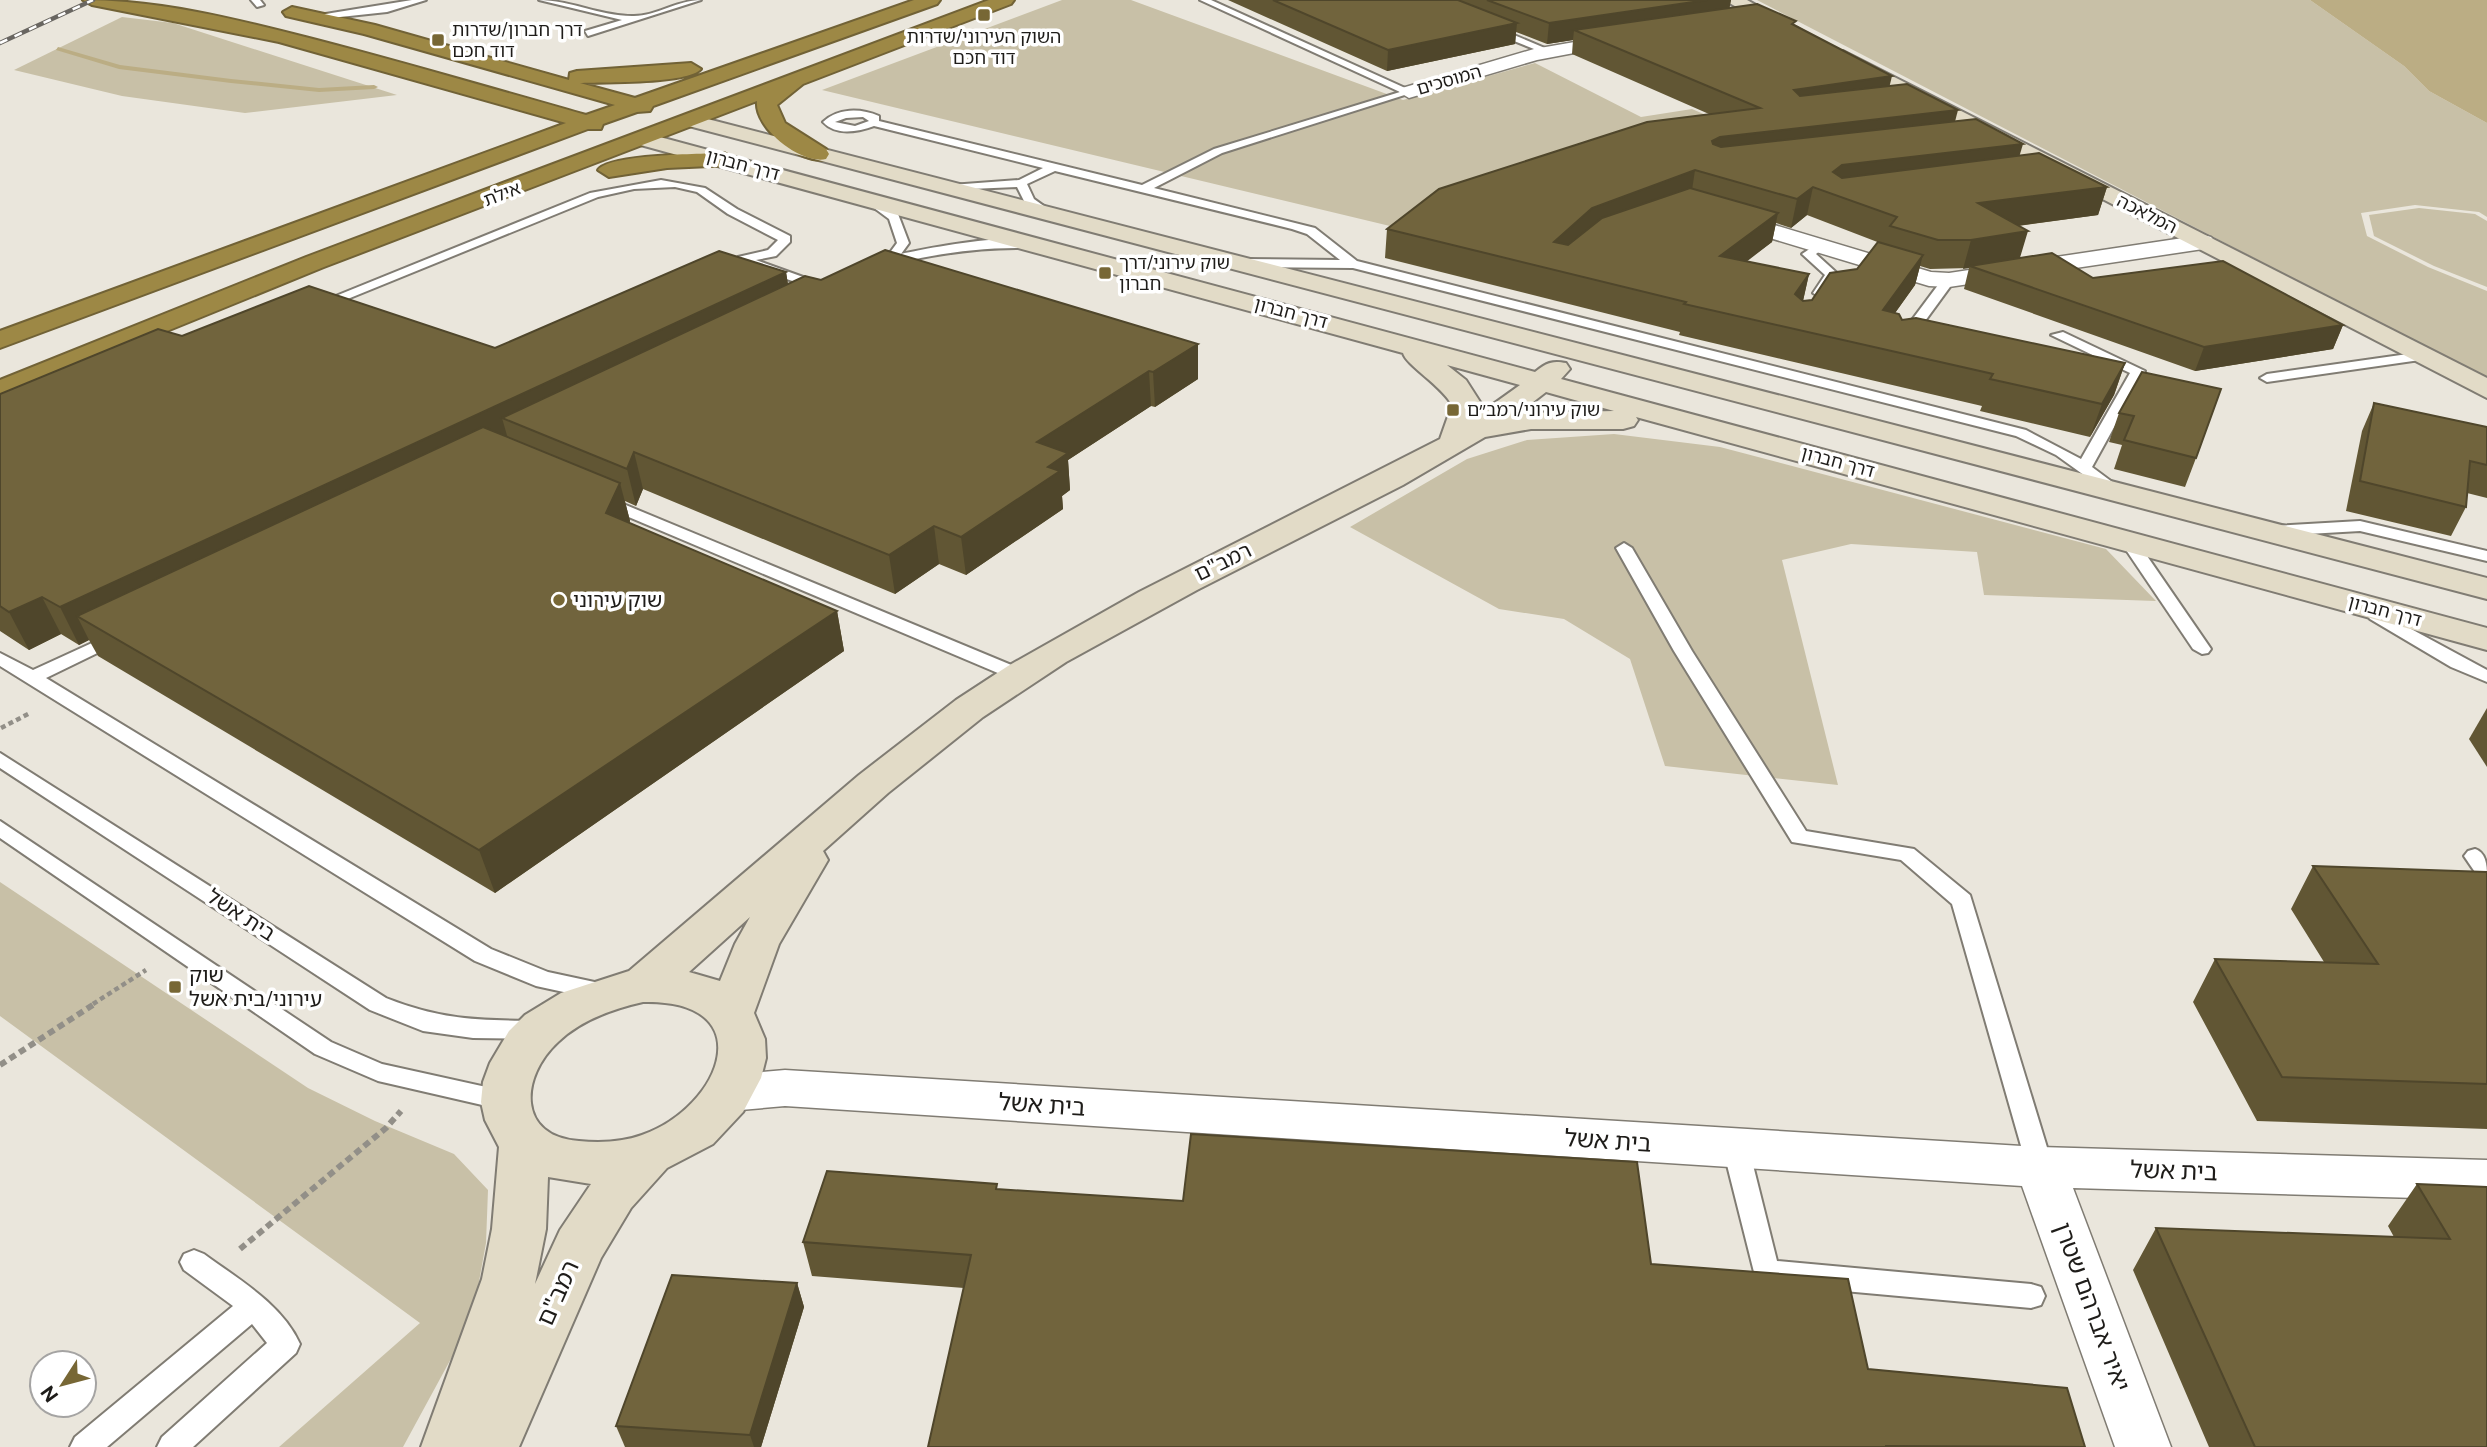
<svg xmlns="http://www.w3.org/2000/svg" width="2487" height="1447" font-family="'Public Sans','Noto Sans Hebrew',sans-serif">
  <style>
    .green { fill: #c8c0a7 }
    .water { fill: #bbad84 }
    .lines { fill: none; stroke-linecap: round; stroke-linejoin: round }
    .stream { fill: #bbad84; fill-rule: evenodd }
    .lane-casing { stroke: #807c73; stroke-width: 4 }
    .street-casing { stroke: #807c73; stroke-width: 3 }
    .secondary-casing { stroke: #807c73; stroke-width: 4 }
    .highway-casing { stroke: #716236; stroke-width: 4 }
    .path-far1 { stroke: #928f88; stroke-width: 4.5; stroke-dasharray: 5 3.5; stroke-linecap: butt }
    .path { stroke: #928f88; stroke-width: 6; stroke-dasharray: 7 4.5; stroke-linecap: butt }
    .lane { fill: #fff; fill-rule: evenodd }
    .street { fill: #fff; fill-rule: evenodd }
    .secondary { fill: #e2dbc7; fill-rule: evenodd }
    .highway { fill: #9d8845; fill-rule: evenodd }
    .rail-casing { stroke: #696661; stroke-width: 4.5 }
    .rail { stroke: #fff; stroke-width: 2.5; stroke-dasharray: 8; stroke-linecap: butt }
    .wall { fill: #615634; fill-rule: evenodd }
    .shaded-wall { fill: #4f462b }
    .building { fill: #71643d; stroke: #4f462b; stroke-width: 2 }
    .poi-dot { fill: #776735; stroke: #fff; stroke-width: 2.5 }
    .labels { text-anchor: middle; stroke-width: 7; stroke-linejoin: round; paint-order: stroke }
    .far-poi-label { font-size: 18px; fill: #1e1c19; stroke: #fff; text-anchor: start }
    .far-street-label { font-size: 18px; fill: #1e1c19; stroke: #fff }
    .street-label { font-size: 21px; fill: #1e1c19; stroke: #fff }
    .poi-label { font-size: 21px; fill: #1e1c19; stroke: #fff; text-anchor: start }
    .near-street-label { font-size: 24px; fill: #1e1c19; stroke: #fff }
  </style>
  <rect width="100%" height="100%" fill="#eae6dc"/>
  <g class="green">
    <path d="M1062 0H1131L1403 100 1535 63 1641 117 1692 109 1743 131 1610 156 1390 226 822 90Z"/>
    <path d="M1757 0H2310L2404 66 2429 91 2487 123V217L2479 212 2415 205 2361 213 2367 236 2428 267 2487 291V379Z"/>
    <path d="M122 17 173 23 397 95 245 113 122 96 14 70Z"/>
    <path d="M2419 208 2475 214 2487 221V287L2434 266 2374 236 2369 215Z"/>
    <path d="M1614 434 1720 447 2106 549 2156 601 1984 595 1977 552 1851 544 1782 560 1838 785 1665 766 1630 659 1564 619 1499 609 1350 527 1467 459 1527 440Z"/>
    <path d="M0 882 308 1088 375 1121 454 1154 488 1190 486 1243 472 1320 403 1447H279L420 1323 0 1016Z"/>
  </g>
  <path class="water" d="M2310 0H2487V123L2429 91 2404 66Z"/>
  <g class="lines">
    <path class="stream" d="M58 47 120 65 231 79 319 88 374 85 378 87 374 89 319 92 231 83 119 69 56 50Z"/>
    <defs>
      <g id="lane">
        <path d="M251 0H260L264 5 257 7Z"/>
        <path d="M412 0H426L387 12 312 20 307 17Z"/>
        <path d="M539 0C570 0 600 16 632 16 655 17 677 0 701 0L588 36 585 31 622 20Z"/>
        <path d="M1200 0H1211L1414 92 1222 153 1154 188 1315 228 1357 261 2026 430 2081 459 2130 373 2051 335 2063 332 2145 371 2092 467 2127 493 2119 498 2113 496 2056 455 2016 436 1353 268 1242 267 1236 263 1242 259 1340 260 1307 234 1292 229 1055 171 1027 184 1034 199 1055 214 1049 218 1025 203 1017 187 947 190V186L951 185 1019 180 1043 168 874 126C857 132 836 136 823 122 838 108 860 108 879 116V121L1142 185 1214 149 1400 92ZM863 117 869 121 855 126 835 122 846 118Z"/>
        <path d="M1489 27H1495L1552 51 1544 53 1489 31Z"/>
        <path d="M661 180 705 188 737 209 790 236V242L776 256 756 260 831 287 820 290 738 263V257L768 250 778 240 728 214 697 192 675 187 634 189 598 197 323 309 311 306 590 193Z"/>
        <path d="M868 195 898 214 909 243 901 254C925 249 1014 231 1031 244L1025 248C983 247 942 253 901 262 890 264 885 275 873 273V267L883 262 897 243 889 219 862 199Z"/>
        <path d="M1820 242 1826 246 1816 254 1838 274 1825 296 1820 297 1813 293 1825 275 1802 254Z"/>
        <path d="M1944 277 1955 280 1909 343H1899L1897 340Z"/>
        <path d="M2422 352 2429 356 2427 359 2267 382 2260 378 2267 374Z"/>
        <path d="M604 496 1026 671 1028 675 1019 681 1012 679 598 504V498Z"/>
        <path d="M2360 521 2487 551V561L2360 531 2275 536 2267 531 2275 526Z"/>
        <path d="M2128 536 2134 537 2211 649 2208 653 2202 654 2193 649 2120 541Z"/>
        <path d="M1624 543 1632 548 1692 651 1806 831 1914 849 1970 895 2053 1167 2049 1174 2040 1178 2031 1174 2027 1167 1952 904 1901 860 1792 842 1674 651 1616 548Z"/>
        <path d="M2376 610 2487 670V682L2451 667 2370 619 2367 615Z"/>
        <path d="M116 632 125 637 122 641 46 678 491 949 548 972 613 986 617 992 613 998 605 1001 536 986 475 961 0 666V653L33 670Z"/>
        <path d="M0 753 386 998C442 1020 476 1020 535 1021L543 1024 547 1030 543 1036 535 1039 473 1038 423 1031 370 1010 0 768Z"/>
        <path d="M0 821 331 1042 382 1064 513 1093 516 1100 513 1107 504 1110 378 1081 315 1054 0 838Z"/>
        <path d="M2475 849C2487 853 2487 867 2487 880L2479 878 2464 856 2468 851Z"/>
        <path d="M1736 1139 1745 1142 1749 1149 1777 1261 2031 1284 2041 1287 2045 1296 2041 1305 2031 1308 1766 1284 1756 1280 1723 1149 1727 1142Z"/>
        <path d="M194 1250 204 1254C238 1279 282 1304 300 1344L296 1353 193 1447H157L162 1437 267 1343 252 1324 107 1447H70L75 1437 233 1306 184 1270 180 1262 184 1254Z"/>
      </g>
      <g id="street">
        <path d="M1621 34 1630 39 1627 43 1537 60 1409 98 1399 92 1402 88 1534 49Z"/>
        <path d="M1728 211 1931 272 1949 273 2203 235 2211 237 2215 242 2211 247 2203 249 1949 287 1929 286 1720 223 1717 218Z"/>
        <path d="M785 1070 2040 1147 2487 1160V1200L2073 1188 2171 1447H2115L2022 1186 785 1106 729 1111 712 1106 706 1093 712 1080 729 1075Z"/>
      </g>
      <g id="secondary">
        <path d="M1724 0H1747L1799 29 1797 33H1783Z"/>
        <path d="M1843 51 2487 378V398L1836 61 1833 57 1836 53Z"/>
        <path d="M692 115 2487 578V599L685 125 681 121 685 117Z"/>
        <path d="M645 133 1535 372C1546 363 1552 360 1566 363L1570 369 1561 379 2487 628V650L1636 417 1638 420 1634 426 1623 429H1531L1485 437 1403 485 1197 590 1066 662 983 717 888 793 823 851 828 860 779 944 754 1013 765 1039 766 1058 761 1078 743 1112 713 1144 667 1168 631 1208 601 1258 519 1447H421L482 1279 492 1229 499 1147 485 1120 481 1102 483 1082 490 1063 509 1031 525 1015 561 993 629 971 859 775 956 700 1008 666 1139 592 1440 439 1452 405C1442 386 1406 365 1403 353L637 144 634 139 637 134ZM1447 365 1520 385 1478 415 1482 405 1466 380ZM1546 392 1614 411 1519 413ZM750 917 735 944 720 981 689 972ZM643 1002C762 999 723 1106 642 1135 623 1142 600 1143 579 1141 517 1137 520 1077 558 1042 581 1020 612 1009 643 1002ZM548 1177 591 1184 560 1230 535 1284 546 1229Z"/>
      </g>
      <g id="highway">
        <path d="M83 0C160 0 235 19 309 38 402 62 494 89 586 115L615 105 364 34 286 16 283 12 292 7 375 25 569 80 570 73 577 71 691 63 701 69C689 84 602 82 580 83L635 98 914 0H940L937 4 653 106 650 111 637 112 603 124 601 129H588L0 348V331L566 123 279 42 92 5Z"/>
        <path d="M989 0H1014L1011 4 803 84 777 105 785 123 826 149 829 154 826 159C801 165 754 128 757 101L324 267 0 399V380L306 257Z"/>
        <path d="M724 153 735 160 732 165 667 168 609 177 598 170C608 154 702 154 724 153Z"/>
      </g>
    </defs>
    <use href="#lane" class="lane-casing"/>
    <use href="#street" class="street-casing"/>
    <use href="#secondary" class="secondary-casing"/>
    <use href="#highway" class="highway-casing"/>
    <g class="path-far1">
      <path d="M1 728 30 713"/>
      <path d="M93 1004 146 970"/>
    </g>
    <g class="path">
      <path d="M0 1065 96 1003"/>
      <path d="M240 1249 386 1128 401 1111"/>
    </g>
    <use href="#lane" class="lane"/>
    <use href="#street" class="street"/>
    <use href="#secondary" class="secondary"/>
    <use href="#highway" class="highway"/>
    <defs>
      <path id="rail" d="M0 43 93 0"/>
    </defs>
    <use href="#rail" class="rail-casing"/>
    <use href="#rail" class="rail"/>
  </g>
  <g class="wall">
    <path d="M1228 0H1731L1729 8 1795 26 1889 86 2019 156 2107 187 2098 215 2018 226 2020 258 2093 278 2343 325 2333 349 2195 371 1964 289 1969 268 1930 269 1920 266 1915 285 1895 313 1902 320 2125 363 2114 395 2090 437 1980 411 1982 406 1679 335 1680 332 1385 258 1387 229 1709 114 1572 54 1573 40 1547 44 1516 32 1515 44 1387 71ZM1807 215 1880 243 1857 269 1812 300 1803 301 1809 274 1746 261 1772 242 1776 223 1791 228Z"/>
    <path d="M786 272 788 285 821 280 1198 344V379L1155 407 1151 406 1068 460 1070 490 1062 496 1063 509 966 575 939 564 895 594 643 489 636 506 625 501 630 521 629 523 837 611 844 651 495 893 98 656 89 640 79 645 61 634 29 650 0 631V394L182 336 495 348Z"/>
    <path d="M2142 372 2196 458 2185 487 2114 469 2122 445 2109 442 2119 413Z"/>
    <path d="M2374 403 2487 427V498L2467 493 2466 507 2451 536 2346 511 2362 431Z"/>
    <path d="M2487 708V767L2469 739Z"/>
    <path d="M2313 866 2487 872V1129L2257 1121 2193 1002 2215 959 2324 962 2291 909Z"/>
    <path d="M2417 1184 2487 1187V1447H2209L2133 1270 2156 1228 2394 1237 2388 1226Z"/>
    <path d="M998 1189 1651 1264 1868 1369 2085 1447H928L964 1288 812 1276 803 1242Z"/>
    <path d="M797 1283 804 1307 761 1447H625L616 1426Z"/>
  </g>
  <g class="shaded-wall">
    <path d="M1707 0H1731L1728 16 1574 30 1573 40 1547 44 1549 23Z"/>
    <path d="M1517 23 1515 44 1387 71 1388 50Z"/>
    <path d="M1892 76 1886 101 1789 116 1794 90Z"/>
    <path d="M1958 110 1951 137 1716 163 1712 141 1720 137Z"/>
    <path d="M2023 144 2015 171 1836 192 1833 172 1842 165Z"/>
    <path d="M1695 170 1691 197 1553 270 1554 242 1592 208Z"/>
    <path d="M1813 187 1807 215 1791 228 1797 199Z"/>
    <path d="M2107 187 2098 215 1971 232 1978 203Z"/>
    <path d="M1778 213 1772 242 1715 286 1720 256Z"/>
    <path d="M2028 231 2019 261 1970 266 1969 268 1963 269 1971 240Z"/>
    <path d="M1923 255 1915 285 1875 341 1883 310Z"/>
    <path d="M786 272 791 303 502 418 508 439 77 616 89 640 79 645 60 607Z"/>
    <path d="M1809 274 1802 305 1795 294Z"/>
    <path d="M2343 325 2333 349 2195 371 2204 347Z"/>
    <path d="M1198 344V379L1155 407 1153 372Z"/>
    <path d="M2125 363 2114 395 2090 437 2102 404Z"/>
    <path d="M1149 371 1151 406 1068 460 1070 490 1062 496 1063 509 966 575 961 537 1037 442Z"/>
    <path d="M634 452 643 489 636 506 627 469Z"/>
    <path d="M620 483 630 521 617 551 606 513Z"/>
    <path d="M934 526 939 564 895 594 889 555Z"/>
    <path d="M42 597 61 634 29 650 9 612Z"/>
    <path d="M837 611 844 651 495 893 479 850Z"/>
    <path d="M797 1283 804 1307 761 1447H754L750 1435Z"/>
  </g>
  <g class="building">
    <path d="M1273 0H1458L1517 23 1388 50Z"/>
    <path d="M1487 0H1707L1549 23Z"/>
    <path d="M1757 4 1796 21 1792 24 1892 76 1794 90 1800 96 1907 84 1958 110 1720 137 1712 141 1713 144 1721 147 1976 119 2023 144 1842 165 1833 172 1842 178 2039 153 2107 187 1978 203 2028 231 1971 240H1938L1890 226 1897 217 1813 187 1797 199 1695 170 1592 208 1554 242 1568 245 1602 218 1690 188 1778 213 1720 256 1809 274 1795 294 1803 301 1812 300 1830 273 1857 269 1878 242 1923 255 1883 310 1899 314 1902 320 1916 318 2125 363 2102 404 1990 379 1993 374 1684 304 1686 302 1387 229 1439 189 1647 122 1760 108 1574 30Z"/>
    <path d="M885 250 1198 344 1153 372 1149 371 1037 442 1068 453 1048 467 1060 471 961 537 934 526 889 555 634 452 627 469 502 418 805 276 821 280Z"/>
    <path d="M719 251 786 272 60 607 42 597 9 612 0 606V394L158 329 182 336 309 286 495 348Z"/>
    <path d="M2052 253 2093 278 2223 261 2343 325 2204 347 1970 266Z"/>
    <path d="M2142 372 2221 389 2196 458 2124 440 2134 416 2119 413Z"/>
    <path d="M2374 403 2487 427V465L2470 461 2466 507 2360 481Z"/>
    <path d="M483 427 620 483 606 513 837 611 479 850 77 616Z"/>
    <path d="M2313 866 2487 872V1084L2282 1077 2215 959 2378 964Z"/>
    <path d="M1191 1134 1637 1162 1651 1264 1848 1279 1868 1369 2067 1388 2085 1447 1886 1446V1447H928L971 1255 803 1242 827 1171 997 1184 996 1189 1183 1201Z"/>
    <path d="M2417 1184 2487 1187V1447H2255L2156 1228 2450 1239Z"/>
    <path d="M672 1275 797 1283 750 1435 616 1426Z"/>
  </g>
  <g class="poi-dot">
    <rect x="977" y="8" width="14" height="14" rx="3.5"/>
    <rect x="431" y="33" width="14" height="14" rx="3.5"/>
    <rect x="1098" y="266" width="14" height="14" rx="3.5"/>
    <rect x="1446" y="403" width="14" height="14" rx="3.5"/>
    <circle cx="559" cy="600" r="7"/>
    <rect x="168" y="980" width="14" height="14" rx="3.5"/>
  </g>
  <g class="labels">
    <g class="far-poi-label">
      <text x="452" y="36">דרך חברון/שדרות<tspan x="452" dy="21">דוד חכם</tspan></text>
      <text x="984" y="43" text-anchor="middle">השוק העירוני/שדרות<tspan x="984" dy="21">דוד חכם</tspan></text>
      <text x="1119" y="269">שוק עירוני/דרך<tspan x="1119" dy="21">חברון</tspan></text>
      <text x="1467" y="416">שוק עירוני/רמב״ם</text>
    </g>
    <g class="far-street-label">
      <text transform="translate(1449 80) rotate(-16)" y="6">המוסכים</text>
      <text transform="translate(743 165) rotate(15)" y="6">דרך חברון</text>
      <text transform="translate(502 194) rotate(-21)" y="6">אילת</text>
      <text transform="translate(2147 214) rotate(27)" y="6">המלאכה</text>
      <text transform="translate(1291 313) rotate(15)" y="6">דרך חברון</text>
      <text transform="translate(1838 462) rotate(15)" y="6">דרך חברון</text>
      <text transform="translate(2385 611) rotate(15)" y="6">דרך חברון</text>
    </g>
    <g class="street-label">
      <text transform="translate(1223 562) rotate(-26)" y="7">רמב"ם</text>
      <text transform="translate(241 915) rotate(33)" y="7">בית אשל</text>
    </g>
    <g class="poi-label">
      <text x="573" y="607">שוק עירוני</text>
      <text x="189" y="982">שוק<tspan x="189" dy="24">עירוני/בית אשל</tspan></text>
    </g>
    <g class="near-street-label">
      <text transform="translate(1042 1105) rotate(4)" y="8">בית אשל</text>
      <text transform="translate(1608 1141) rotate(4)" y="8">בית אשל</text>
      <text transform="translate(2174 1171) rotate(2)" y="8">בית אשל</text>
      <text transform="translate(558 1293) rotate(-66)" y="8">רמב"ם</text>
      <text transform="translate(2092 1307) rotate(70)" y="8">יאיר אברהם שטרן</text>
    </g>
  </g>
  <g transform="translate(63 1384) rotate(234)"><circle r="33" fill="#ffffff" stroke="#a5a4a3" stroke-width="2"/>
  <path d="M0-5L12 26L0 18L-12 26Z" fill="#776735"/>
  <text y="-10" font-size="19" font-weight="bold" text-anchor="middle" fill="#1e1c19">N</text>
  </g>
</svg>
